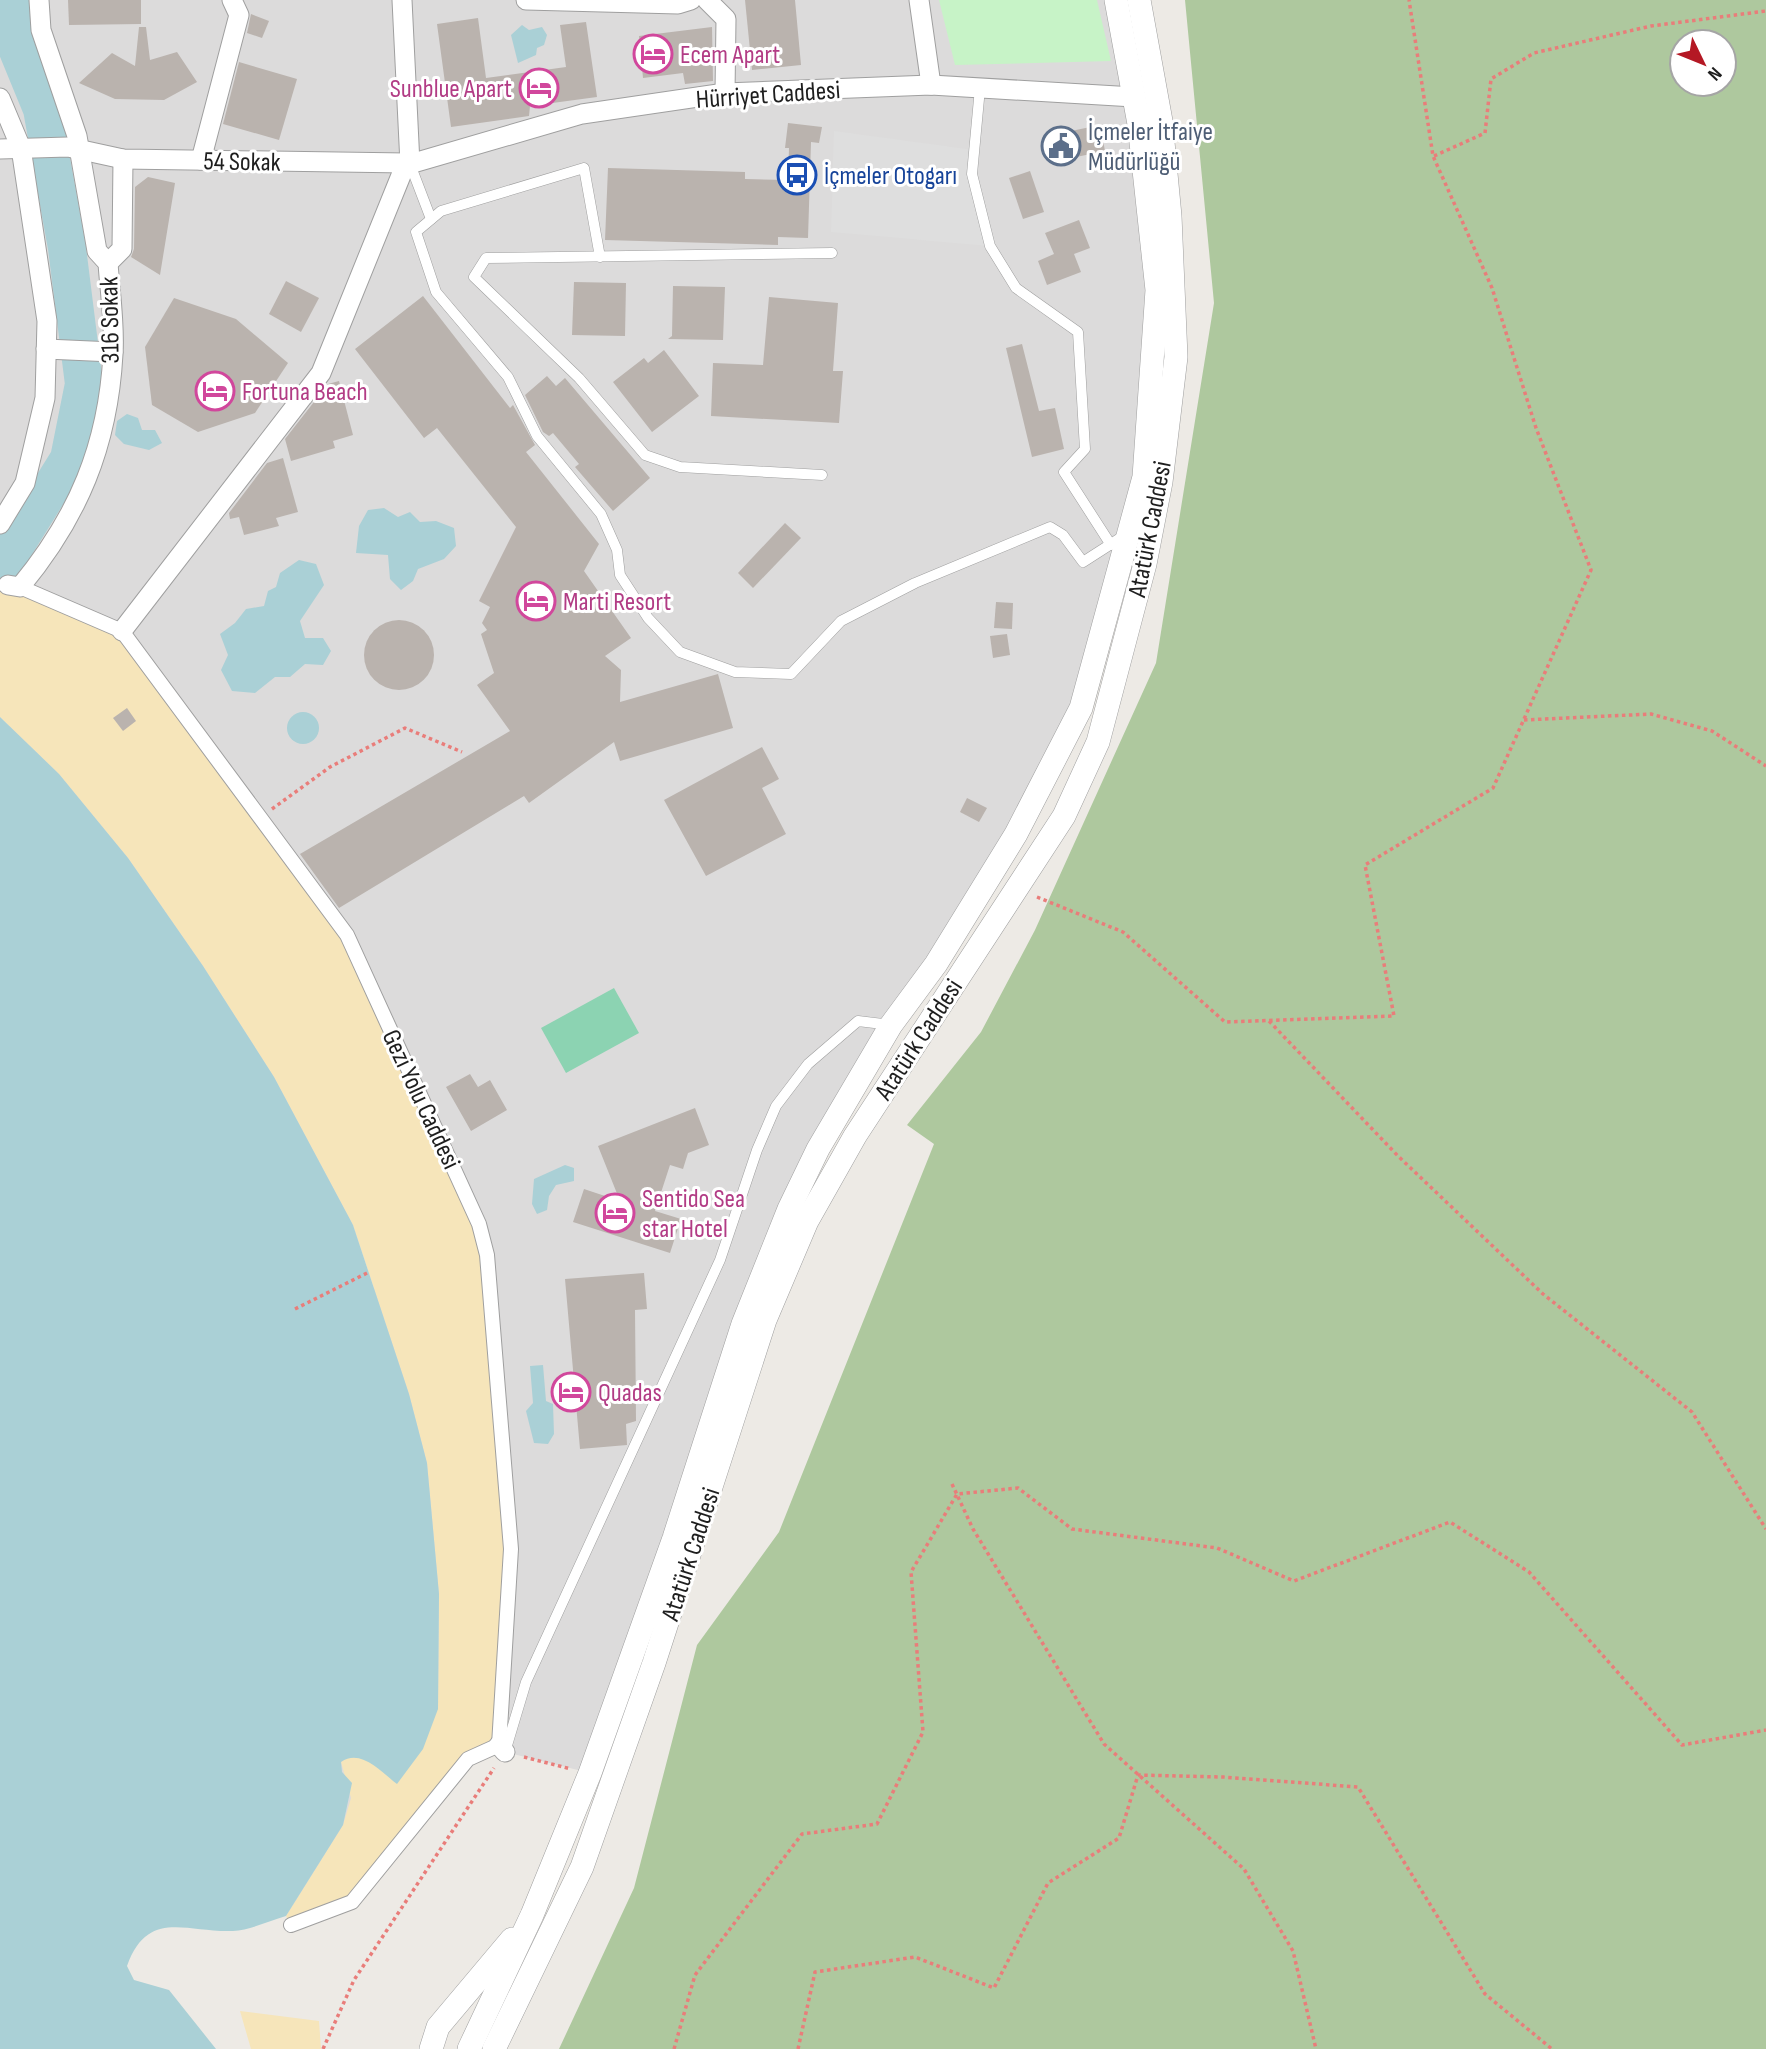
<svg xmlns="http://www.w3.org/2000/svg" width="1766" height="2049" font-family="'Sofia Sans Condensed',sans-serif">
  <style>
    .residential { fill: #dcdbdb }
    .forest { fill: #aec89e; fill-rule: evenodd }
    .sand { fill: #f6e5ba }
    .park { fill: #c7f3c7 }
    .pitch { fill: #8cd3b2 }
    .parking { fill: #dedede }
    .water { fill: #aad0d6 }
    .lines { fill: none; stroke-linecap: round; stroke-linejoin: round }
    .river { stroke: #aad0d6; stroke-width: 38 }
    .building { fill: #bab3ae }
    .service-casing { stroke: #9f9f9f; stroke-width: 11 }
    .pedestrian-casing { stroke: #9f9f9f; stroke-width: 16 }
    .minor-casing { stroke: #9f9f9f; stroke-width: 21 }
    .tertiary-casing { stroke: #9f9f9f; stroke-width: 24 }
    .path { stroke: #e97d7a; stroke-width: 3.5; stroke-dasharray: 3.5 3.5; stroke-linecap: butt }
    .service { stroke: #fff; stroke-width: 10 }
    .pedestrian { stroke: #fff; stroke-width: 14 }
    .minor { stroke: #fff; stroke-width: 19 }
    .tertiary { stroke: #fff; stroke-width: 23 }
    .labels { text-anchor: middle; stroke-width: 6; stroke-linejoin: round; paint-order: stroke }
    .hotel-label { font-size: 26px; fill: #b23c85; stroke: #fff; text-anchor: start }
    .street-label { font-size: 26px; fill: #1e1e1e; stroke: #fff }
    .service-label { font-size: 26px; fill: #4e5e75; stroke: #fff; text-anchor: start }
    .transit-label { font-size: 26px; fill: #164399; stroke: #fff; text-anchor: start }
  </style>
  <rect width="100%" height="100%" fill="#edeae5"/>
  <path class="residential" d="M0 0H1116L1157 290 1144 477 1081 708 818 1149 590 1773 505 1752 469 1759 286 1916 323 1856 374 1285 353 1225 7 723 0 717Z"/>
  <path class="forest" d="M1185 0H1766V2049H559L634 1888 697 1645 779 1532 934 1144 907 1125 981 1032 1035 930 1156 663 1214 303ZM1682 42H1724V84H1682Z"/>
  <g class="sand">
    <path d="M0 582 122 631 347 935 479 1224 511 1548 499 1745 468 1759 352 1902 291 1925 286 1916 343 1825 351 1798 341 1762 348 1757 361 1758 438 1709 439 1594 427 1463 409 1394 353 1225 274 1077 203 966 128 858 59 774 0 717Z"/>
    <path d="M240 2011 319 2021 321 2049H251Z"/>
  </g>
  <path class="park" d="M939 0H1097L1111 61 955 65Z"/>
  <path class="pitch" d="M614 988 639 1033 566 1073 541 1028Z"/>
  <path class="parking" d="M834 131 974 150 972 174 990 246 831 232Z"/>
  <g class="water">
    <path d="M522 25 529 30 542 27 547 35 544 45 537 48 536 55 518 63 511 35Z"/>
    <path d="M127 414 138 418 142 430H155L162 443 149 450 124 444 115 435 117 421Z"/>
    <path d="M384 508 398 517 410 512 420 522 436 521 454 528 456 546 444 559 418 569 413 581 401 590 390 579 388 555 356 553 359 526 368 510Z"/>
    <path d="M299 560 316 564 324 585 300 621 305 638H323L331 651 323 665 305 664 290 677H275L255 693 232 691 221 670 228 655 220 634 235 623 246 609 264 606 268 591 276 587 280 573Z"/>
    <circle cx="303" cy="728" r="16"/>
    <path d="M0 717 59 774 128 858 203 966 274 1077 353 1225 409 1394 427 1463 439 1594 438 1709 423 1749 397 1784C381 1772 361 1748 341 1762L342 1772 352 1783 343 1825 286 1916C269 1921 250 1930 233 1931 186 1933 148 1908 127 1966L134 1980 169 1990 216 2049H0Z"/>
    <path d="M565 1165 574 1168V1181L556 1185 549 1196 547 1210 537 1214 532 1204 534 1179Z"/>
    <path d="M543 1365 546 1401 553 1404 554 1434 548 1444 534 1443 526 1411 533 1403 530 1366Z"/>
  </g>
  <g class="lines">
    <path class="river" d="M0 570 69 459 84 384 67 248 42 109 12 36V0"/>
  </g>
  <g class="building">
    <path d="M68 0H141V24L69 25Z"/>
    <path d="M745 0H795L801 65 752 70Z"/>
    <path d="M251 14 269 21 262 38 247 33Z"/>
    <path d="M478 18 486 78 566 67 560 25 586 22 597 97 530 106 529 116 451 127 437 24Z"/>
    <path d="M139 27H146L150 60 177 52 197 82 164 100 115 99 79 83 112 53 135 66Z"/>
    <path d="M712 27 713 81 685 84 683 73 643 78 639 36Z"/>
    <path d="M239 62 297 79 279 140 223 124Z"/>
    <path d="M788 123 822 127 819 143 811 142 808 238 778 237V245L605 240 608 168 745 172V179L788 180 789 148H785Z"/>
    <path d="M1100 125 1105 151 1052 162 1047 136Z"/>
    <path d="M1030 171 1044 212 1023 219 1009 178Z"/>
    <path d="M148 177 175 183 160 275 131 257 134 249 135 187Z"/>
    <path d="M1079 220 1090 248 1074 254 1081 272 1047 285 1038 261 1054 254 1045 233Z"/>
    <path d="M286 281 319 298 301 332 269 314Z"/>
    <path d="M574 282 626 283 625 336 572 335Z"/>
    <path d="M673 286 725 287 723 340 668 339 672 336Z"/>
    <path d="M423 296 510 408 513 405 535 445 526 452 599 544 584 571 631 638 605 656 621 670 620 702 718 674 733 728 620 761 614 742 529 803 524 796 339 908 300 854 510 731 477 685 494 673 481 634 487 630 482 623 490 607 479 601 516 527 437 428 424 438 355 349Z"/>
    <path d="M769 297 838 303 833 371H843L839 423 711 416 713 363 763 365Z"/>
    <path d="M174 298 236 319 288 363 255 413 198 432 152 405 145 347Z"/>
    <path d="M1022 344 1039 411 1055 408 1064 449 1032 457 1006 348Z"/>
    <path d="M664 350 699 396 652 432 613 382 644 358 648 363Z"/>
    <path d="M547 376 556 386 565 378 650 478 613 511 575 467 579 464 553 433 549 436 543 432 525 395Z"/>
    <path d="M339 381 353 435 333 441 335 448 291 461 285 439 328 384Z"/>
    <path d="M283 458 298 512 276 518 279 526 244 535 239 517 230 519 229 513 267 463Z"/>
    <path d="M785 523 801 538 753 588 738 573Z"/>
    <path d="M996 602 1013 603 1012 629 994 628Z"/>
    <circle cx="399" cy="655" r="35"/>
    <path d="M1007 634 1010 655 993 658 990 636Z"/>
    <path d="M127 708 136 721 123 731 113 718Z"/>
    <path d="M762 747 779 779 762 788 786 834 706 876 664 800Z"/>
    <path d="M967 798 987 808 979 822 960 812Z"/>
    <path d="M470 1074 478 1087 490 1080 507 1110 471 1131 446 1087Z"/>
    <path d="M695 1108 709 1145 688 1153 683 1169 670 1165 655 1211 681 1219 670 1253 573 1222 584 1189 620 1201 598 1146Z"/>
    <path d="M644 1273 647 1309 635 1310 636 1421 626 1424 627 1445 580 1449 565 1279Z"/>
  </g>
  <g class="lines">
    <defs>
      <g id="service">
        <path d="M980 88 972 174 990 246 1016 288 1078 332 1085 449 1064 472 1111 545"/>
        <path d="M410 164 431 219"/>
        <path d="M600 257 584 168 441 211 416 232 436 292 508 377 537 436 601 514 617 550 620 575 648 618 680 652 735 672 791 674 841 621 915 583 1050 527 1063 535 1083 562 1125 535"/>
        <path d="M822 475 680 467 645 455 579 378 474 277 486 258 832 253"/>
        <path d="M505 1752 526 1682 720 1260 757 1150 776 1106 808 1064 858 1021 891 1025"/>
      </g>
      <path id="pedestrian" d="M20 587 122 631 347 935 479 1224 487 1255 511 1549 499 1745 468 1759 352 1902 291 1925"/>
      <g id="minor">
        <path d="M526 0 678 4 691 0"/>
        <path d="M707 0 726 19 725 93"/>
        <path d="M919 0 931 85"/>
        <path d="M0 98 21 148 47 321 45 398 25 483 0 524"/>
        <path d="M0 149 68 147 123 159 406 163"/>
        <path d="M201 160 239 15 232 0"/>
        <path d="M410 164 582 114 725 93 931 85 1134 97"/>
        <path d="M108 263 122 249 123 159"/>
        <path d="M46 349 113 352"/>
        <path d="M8 585 20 587C78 517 108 446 113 354 115 324 110 293 108 263L97 251 77 136 41 30 39 0"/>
        <path d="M122 631 321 373 406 163 410 164 402 0"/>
        <path d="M499 1745 505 1752"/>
      </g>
      <g id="tertiary">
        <path d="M431 2049 438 2027 512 1939"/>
        <path d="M469 2049 532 1915 590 1773 674 1538 743 1324 789 1209 818 1149 891 1025 936 964 1016 834 1081 708 1144 477 1157 290 1139 124 1116 0"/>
        <path d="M494 2049 582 1867 654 1663 765 1320 807 1221 855 1136 1064 816 1098 742 1145 564 1161 482 1176 357 1170 216 1161 121 1139 0"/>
      </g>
    </defs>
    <use href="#service" class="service-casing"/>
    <use href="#pedestrian" class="pedestrian-casing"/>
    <use href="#minor" class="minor-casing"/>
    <use href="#tertiary" class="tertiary-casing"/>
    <g class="path">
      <path d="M1434 156 1485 133 1491 79 1534 53 1651 26 1766 11"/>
      <path d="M1524 720 1651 714 1712 731 1766 766"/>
      <path d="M272 809 330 767 405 728 462 752"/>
      <path d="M1037 897 1123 932 1225 1022 1394 1016 1365 865 1493 788 1591 570 1536 428 1492 288 1433 156 1409 0"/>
      <path d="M1269 1021 1398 1156 1543 1294 1692 1412 1766 1529"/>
      <path d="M295 1309 369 1272"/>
      <path d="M952 1484 973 1529 1104 1744 1244 1869 1293 1951 1316 2049"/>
      <path d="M524 1757 571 1769"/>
      <path d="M323 2049 354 1980 494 1768"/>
      <path d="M674 2049 695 1975 802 1834 877 1824 923 1732 911 1572 957 1494 1018 1488 1072 1529 1217 1548 1294 1581 1450 1522 1529 1572 1682 1745 1766 1730"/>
      <path d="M798 2049 815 1972 915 1957 994 1988 1048 1883 1119 1838 1138 1775 1223 1777 1358 1787 1485 1994 1552 2049"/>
    </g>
    <use href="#service" class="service"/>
    <use href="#pedestrian" class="pedestrian"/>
    <use href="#minor" class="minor"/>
    <use href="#tertiary" class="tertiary"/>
  </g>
  <defs>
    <symbol id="hotel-ring" viewBox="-11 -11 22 22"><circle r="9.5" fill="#fff" stroke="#d1479c" stroke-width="1.5"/><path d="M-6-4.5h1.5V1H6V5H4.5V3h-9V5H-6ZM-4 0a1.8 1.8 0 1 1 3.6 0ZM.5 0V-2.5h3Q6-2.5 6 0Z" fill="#d1479c"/></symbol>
    <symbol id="civic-ring" viewBox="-11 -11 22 22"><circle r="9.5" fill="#fff" stroke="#5c6f8a" stroke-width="1.5"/><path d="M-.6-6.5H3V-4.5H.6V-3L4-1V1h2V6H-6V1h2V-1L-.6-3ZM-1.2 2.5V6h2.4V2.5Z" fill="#5c6f8a"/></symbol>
    <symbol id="bus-ring" viewBox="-11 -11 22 22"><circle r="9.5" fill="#fff" stroke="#1a4fb4" stroke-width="1.5"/><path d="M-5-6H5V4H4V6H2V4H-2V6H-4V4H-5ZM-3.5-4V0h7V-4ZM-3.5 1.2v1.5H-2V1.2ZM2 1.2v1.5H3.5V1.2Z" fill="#1a4fb4"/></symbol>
  </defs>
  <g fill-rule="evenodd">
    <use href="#hotel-ring" x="631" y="32" width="44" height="44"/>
    <use href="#hotel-ring" x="517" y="66" width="44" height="44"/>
    <use href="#civic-ring" x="1039" y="124" width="44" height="44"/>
    <use href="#bus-ring" x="775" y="153" width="44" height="44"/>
    <use href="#hotel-ring" x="193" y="369" width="44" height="44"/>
    <use href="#hotel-ring" x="514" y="579" width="44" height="44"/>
    <use href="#hotel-ring" x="593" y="1191" width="44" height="44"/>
    <use href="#hotel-ring" x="549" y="1370" width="44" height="44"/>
  </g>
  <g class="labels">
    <g class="hotel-label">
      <text x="680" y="63">Ecem Apart</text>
      <text x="512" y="97" text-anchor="end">Sunblue Apart</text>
      <text x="242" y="400">Fortuna Beach</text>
      <text x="563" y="610">Marti Resort</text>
      <text x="642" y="1207">Sentido Sea<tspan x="642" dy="30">star Hotel</tspan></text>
      <text x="598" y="1401">Quadas</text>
    </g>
    <g class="street-label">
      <text transform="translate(768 94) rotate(-4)" y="9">Hürriyet Caddesi</text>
      <text transform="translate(242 161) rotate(1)" y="9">54 Sokak</text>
      <text transform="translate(109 320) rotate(-91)" y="9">316 Sokak</text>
      <text transform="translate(1149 529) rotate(-79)" y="9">Atatürk Caddesi</text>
      <text transform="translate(918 1039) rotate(-57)" y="9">Atatürk Caddesi</text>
      <text transform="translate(422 1099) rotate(65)" y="9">Gezi Yolu Caddesi</text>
      <text transform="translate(690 1554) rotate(-72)" y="9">Atatürk Caddesi</text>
    </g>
    <g class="service-label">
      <text x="1088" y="140">İçmeler İtfaiye<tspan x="1088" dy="30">Müdürlüğü</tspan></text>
    </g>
    <g class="transit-label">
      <text x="824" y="184">İçmeler Otogarı</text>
    </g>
  </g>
  <g transform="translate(1703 63) rotate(133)"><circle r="33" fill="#ffffff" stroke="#a5a5a5" stroke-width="2"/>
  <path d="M0-5L12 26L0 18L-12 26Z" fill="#b41824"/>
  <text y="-10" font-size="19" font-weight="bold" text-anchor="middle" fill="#1e1e1e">N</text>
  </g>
</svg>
